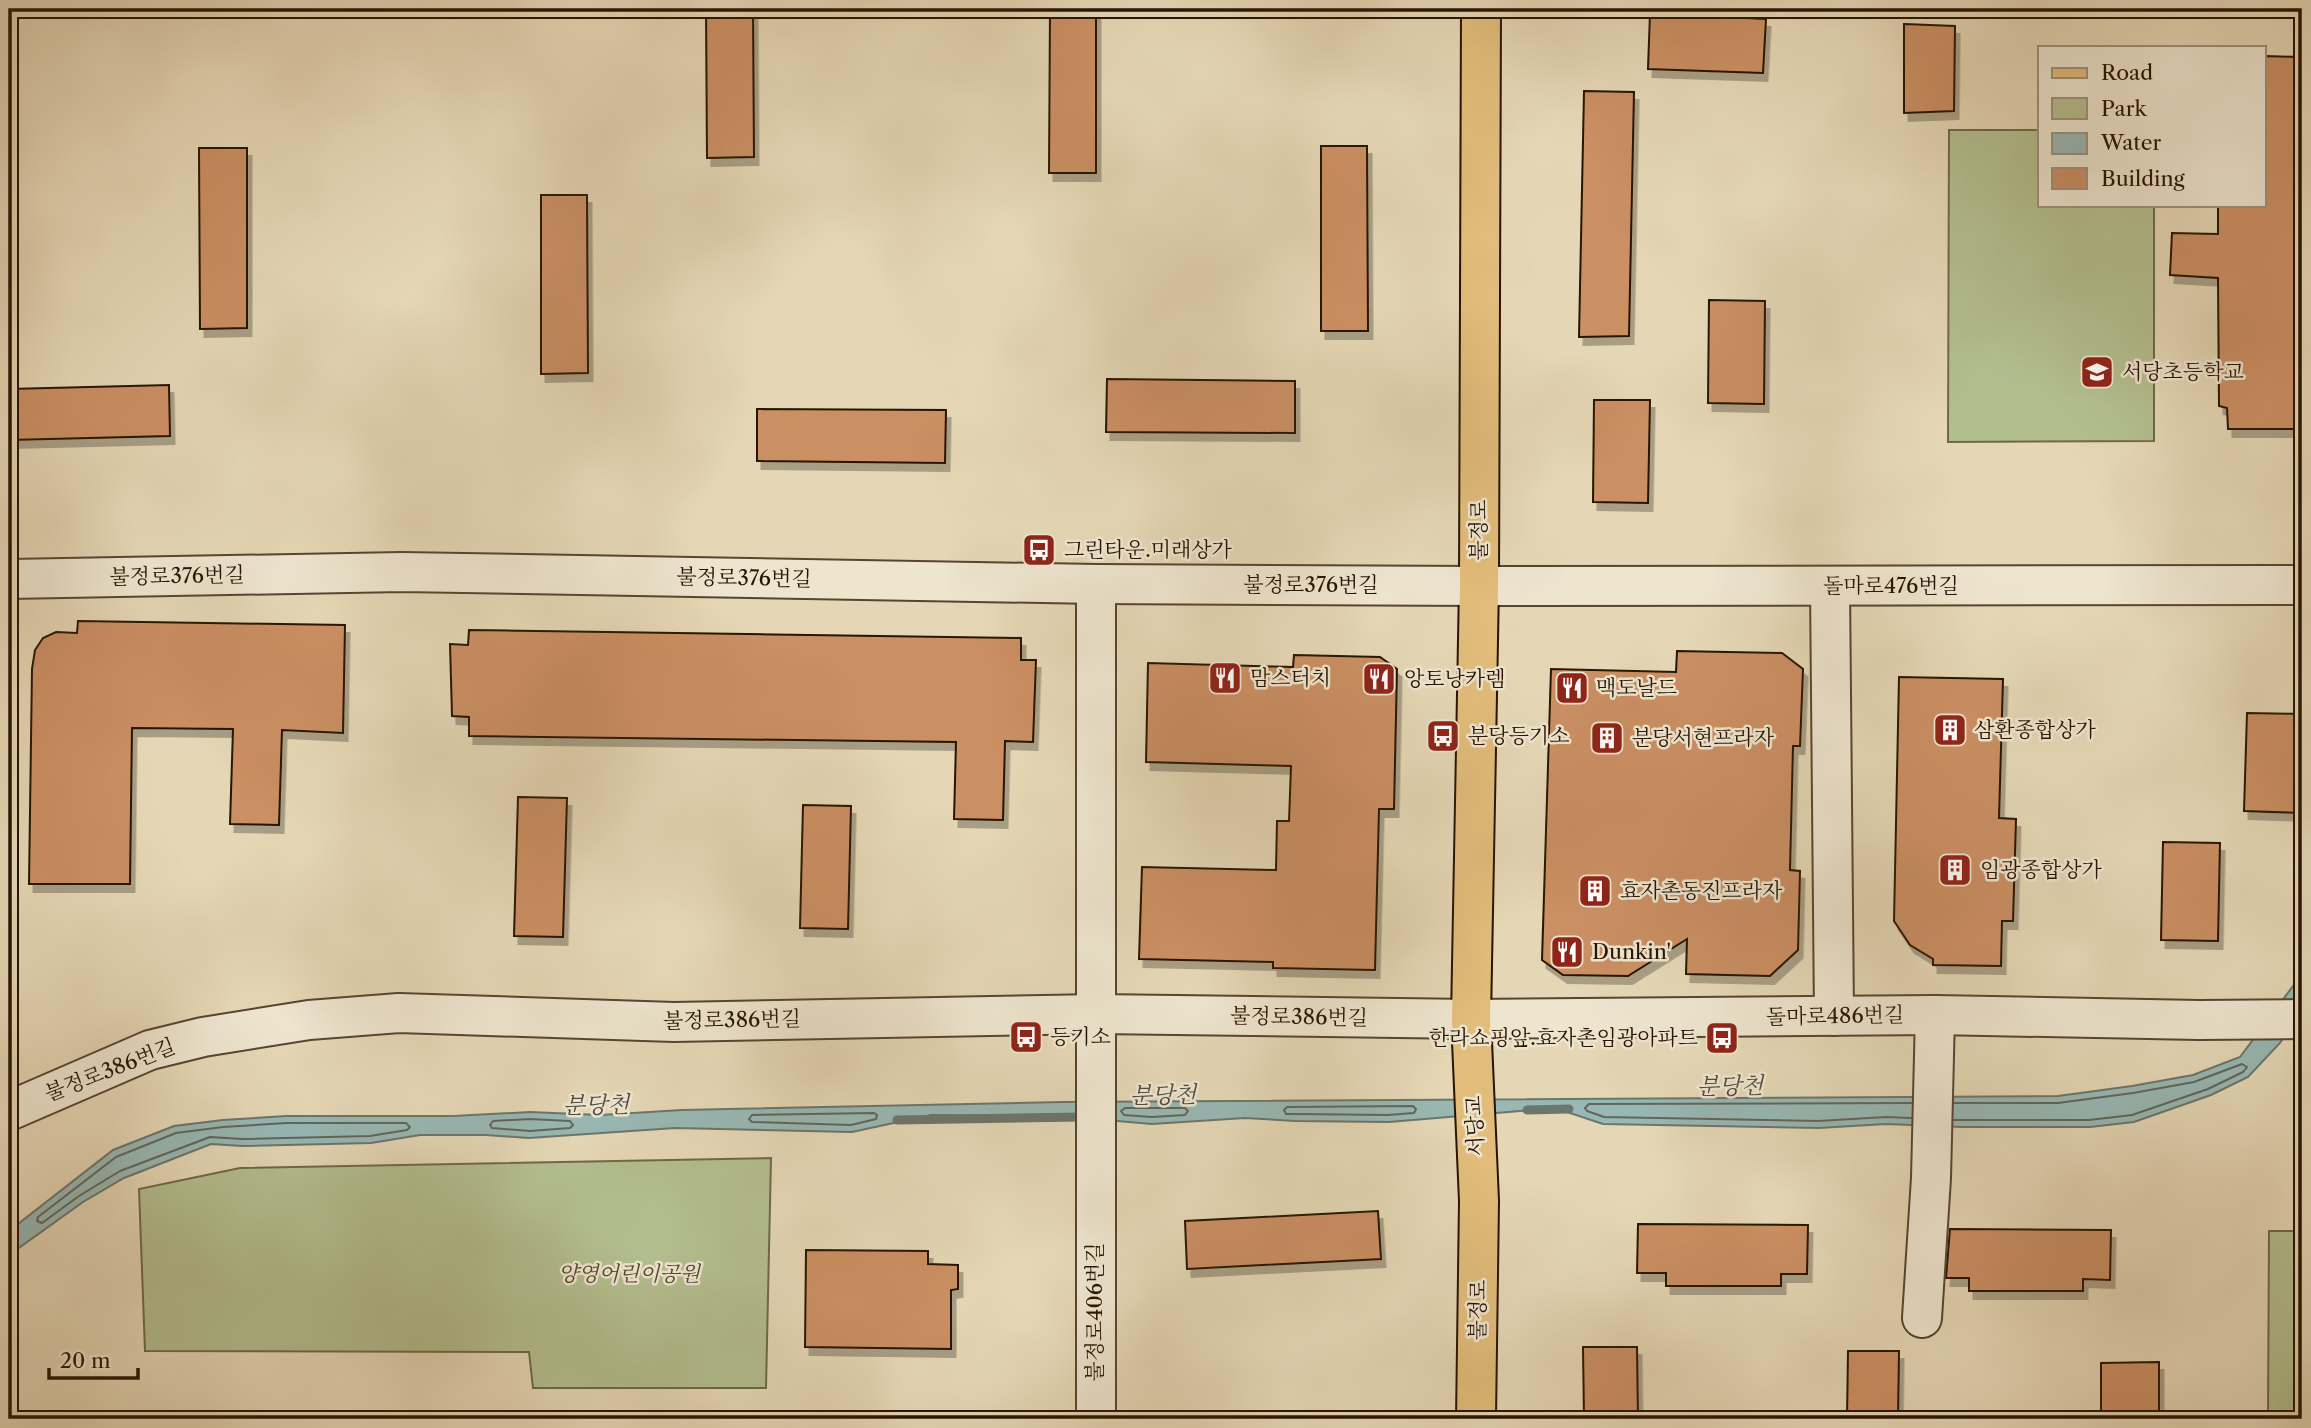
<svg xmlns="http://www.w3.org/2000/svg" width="2311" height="1428" font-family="'Libre Caslon Text','Noto Serif KR',serif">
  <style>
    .green { fill: #b3be8e; stroke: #6e6948; stroke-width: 2 }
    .water { fill: #98b8b4; stroke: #6b766d; stroke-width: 2 }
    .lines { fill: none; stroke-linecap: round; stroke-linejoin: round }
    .shore { stroke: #60665c; stroke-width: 2 }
    .stream { stroke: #6b766d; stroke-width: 9 }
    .building { fill: #ca8f64; stroke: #281403; stroke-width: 2; filter: url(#shadow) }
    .minor-casing { stroke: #574530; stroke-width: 42 }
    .major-casing { stroke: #281403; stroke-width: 42 }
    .minor { stroke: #eee5cf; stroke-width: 38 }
    .major { stroke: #e2bc7a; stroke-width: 38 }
    .labels { text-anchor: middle; stroke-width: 5; stroke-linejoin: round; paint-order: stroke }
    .poi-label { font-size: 21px; fill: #281403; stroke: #eee5cf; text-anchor: start }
    .street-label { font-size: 21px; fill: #281403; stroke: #eee5cf }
    .park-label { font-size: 21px; font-style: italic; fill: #52472d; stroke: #eee5cf }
    .water-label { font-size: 23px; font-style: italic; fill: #4f4d41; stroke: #eee5cf }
  </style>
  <defs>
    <filter id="shadow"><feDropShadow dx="4.5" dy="8" stdDeviation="0" flood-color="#0004"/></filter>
  </defs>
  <rect width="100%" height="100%" fill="#e5d7b5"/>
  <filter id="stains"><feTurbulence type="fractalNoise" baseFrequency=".00286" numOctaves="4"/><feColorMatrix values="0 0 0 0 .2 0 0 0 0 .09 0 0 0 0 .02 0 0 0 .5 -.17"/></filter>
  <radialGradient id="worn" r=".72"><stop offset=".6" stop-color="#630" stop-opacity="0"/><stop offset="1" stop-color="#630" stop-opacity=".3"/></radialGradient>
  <g class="green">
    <path d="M1949 130H2040V205H2154V441L1948 442Z"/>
    <path d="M771 1158 766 1388H533L529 1352 145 1351 139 1189 240 1168Z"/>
    <path d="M2269 1231H2302V1419H2268Z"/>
  </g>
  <path class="water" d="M2302 974V1010L2280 1043 2248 1077 2211 1095 2134 1122 2090 1127H1961L1886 1124 1819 1128 1603 1124 1555 1108 1389 1122 1295 1121 1245 1118 1152 1124 1059 1116 931 1115 852 1132 675 1128 529 1138 486 1135H420L371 1143 242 1146 211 1144 124 1178 83 1202 9 1255V1231L113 1150 174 1126 223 1120 287 1116H453L530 1112 600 1115 682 1110 1063 1102 2058 1096 2132 1086 2193 1075 2240 1057Z"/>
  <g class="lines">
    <g class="shore">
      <path d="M1413 1106 1416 1109 1414 1113 1388 1115 1295 1114H1286L1284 1110 1287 1107Z"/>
      <path d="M1125 1108H1185L1188 1111 1185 1115 1152 1117 1124 1115 1121 1111Z"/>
      <path d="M874 1113 877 1115 876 1119 851 1125 752 1122 749 1119 752 1115Z"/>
      <path d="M1911 1118 1886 1117 1818 1121 1604 1117 1587 1111 1585 1108 1589 1104 1912 1103"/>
      <path d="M530 1119 570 1121 573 1125 570 1128 530 1131 492 1128 490 1125 493 1121Z"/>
      <path d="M1953 1120H2089L2132 1115 2208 1089 2243 1072 2247 1067 2242 1064 2194 1082 2133 1093 2058 1103H1954"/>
      <path d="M287 1123H406L410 1127 407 1130 370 1136 242 1139 210 1137 120 1171 79 1196 42 1223 37 1221 38 1217 116 1157 176 1133 223 1127Z"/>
    </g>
    <g class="stream">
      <path d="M1527 1110 1569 1109"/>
      <path d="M897 1120 1082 1117"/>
    </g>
  </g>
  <g class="building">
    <path d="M706 9H753L754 157 707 158Z"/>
    <path d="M1050 9H1096V173H1049Z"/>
    <path d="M1650 13 1766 19 1763 73 1648 69Z"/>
    <path d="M1904 24 1955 26 1954 111 1904 113Z"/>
    <path d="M2264 56 2302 57V429H2228L2227 408 2219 406 2218 278 2170 275 2172 233 2218 234V205H2264Z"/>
    <path d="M1584 91 1634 92 1629 336 1579 337Z"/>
    <path d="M1321 146H1367L1368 331H1321Z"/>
    <path d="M199 148H247V328L200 329Z"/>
    <path d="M541 195H587L588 373 541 374Z"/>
    <path d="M1709 300 1765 301 1764 404 1708 403Z"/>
    <path d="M1107 379 1295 381V433L1106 432Z"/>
    <path d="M169 385 170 436 9 440V389Z"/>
    <path d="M1594 400H1650L1648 503 1593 502Z"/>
    <path d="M757 409 946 410 945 463 757 461Z"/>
    <path d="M78 621 345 625 343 733 282 730 279 825 230 824 233 729 132 728 130 884H29L32 669 35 650 43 638 56 632 77 633Z"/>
    <path d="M469 630 1021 638V660H1036L1033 742 1005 741 1003 820 954 819 956 742 469 736V717L452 716 450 644 468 645Z"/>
    <path d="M1677 651 1782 653 1803 669 1800 746H1793L1790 870 1800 871 1798 950 1770 976 1686 974 1687 939 1628 976 1563 975 1542 960 1551 669 1676 672Z"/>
    <path d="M1294 655 1380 657 1397 669 1394 809H1379L1375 970 1273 968V962L1139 959 1142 867 1276 870 1277 821H1289L1291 766 1146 762 1148 663 1293 667Z"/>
    <path d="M1899 677 2003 679 1999 818 2016 819 2013 921H2002L2001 966 1933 965V959L1910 945 1894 921Z"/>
    <path d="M2247 713 2302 714 2301 813 2244 811Z"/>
    <path d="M518 797 567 798 563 937 514 936Z"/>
    <path d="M803 805 851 806 848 929 800 928Z"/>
    <path d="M2163 842 2220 843 2218 941 2161 940Z"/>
    <path d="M1378 1211 1381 1259 1187 1269 1185 1221Z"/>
    <path d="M1638 1224 1808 1225 1807 1274H1781V1286H1666V1273H1637Z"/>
    <path d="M1950 1229 2111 1230 2110 1280 2083 1279V1291H1969V1278H1946Z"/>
    <path d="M806 1250 928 1251V1264L958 1265V1289L951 1290V1349L805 1347Z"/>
    <path d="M1583 1347H1637L1638 1419H1584Z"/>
    <path d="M1848 1351H1899L1898 1419H1847Z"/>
    <path d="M2159 1362V1419H2101V1363Z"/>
  </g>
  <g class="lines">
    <defs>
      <g id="minor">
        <path d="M9 579 402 572 1096 584 1479 586 2302 585"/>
        <path d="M1830 586 1834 1016"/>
        <path d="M9 1111 150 1050 203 1037 309 1020 399 1013 674 1022 1097 1014 1471 1019 1935 1015 2199 1020 2302 1019"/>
        <path d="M1922 1318 1931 1178 1935 1015"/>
        <path d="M1096 1419V584"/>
      </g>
      <path id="major" d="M1476 1419 1479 1201 1471 1019 1479 586 1481 9"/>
    </defs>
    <use href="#minor" class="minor-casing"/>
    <use href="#major" class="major-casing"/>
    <use href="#minor" class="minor"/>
    <use href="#major" class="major"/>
  </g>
  <defs>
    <symbol id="school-square" viewBox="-11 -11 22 22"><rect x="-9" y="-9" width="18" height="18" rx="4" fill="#8f2418" stroke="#eee5cf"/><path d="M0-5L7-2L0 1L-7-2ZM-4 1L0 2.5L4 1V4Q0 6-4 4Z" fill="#fff"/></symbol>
    <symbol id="bus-square" viewBox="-11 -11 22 22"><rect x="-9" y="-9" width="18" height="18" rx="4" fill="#8f2418" stroke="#eee5cf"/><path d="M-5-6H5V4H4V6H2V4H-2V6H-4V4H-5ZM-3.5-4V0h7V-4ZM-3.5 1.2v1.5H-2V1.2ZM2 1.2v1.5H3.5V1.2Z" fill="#fff"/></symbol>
    <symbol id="restaurant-square" viewBox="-11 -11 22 22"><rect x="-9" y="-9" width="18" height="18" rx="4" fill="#8f2418" stroke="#eee5cf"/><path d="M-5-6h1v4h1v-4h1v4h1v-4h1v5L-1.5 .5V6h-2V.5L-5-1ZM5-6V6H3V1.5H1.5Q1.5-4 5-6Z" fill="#fff"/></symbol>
    <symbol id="building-square" viewBox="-11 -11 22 22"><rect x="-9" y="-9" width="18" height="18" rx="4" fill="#8f2418" stroke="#eee5cf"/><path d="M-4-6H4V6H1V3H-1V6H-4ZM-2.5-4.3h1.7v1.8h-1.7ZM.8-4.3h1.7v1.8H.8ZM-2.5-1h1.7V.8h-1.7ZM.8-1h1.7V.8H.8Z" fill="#fff"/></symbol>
  </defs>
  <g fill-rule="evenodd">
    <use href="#school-square" x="2078" y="353" width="38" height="38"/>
    <use href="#bus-square" x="1020" y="531" width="38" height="38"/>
    <use href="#restaurant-square" x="1206" y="659" width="38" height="38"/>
    <use href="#restaurant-square" x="1360" y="660" width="38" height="38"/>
    <use href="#restaurant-square" x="1553" y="669" width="38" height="38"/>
    <use href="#building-square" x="1931" y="711" width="38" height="38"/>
    <use href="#bus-square" x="1424" y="717" width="38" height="38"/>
    <use href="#building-square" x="1588" y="719" width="38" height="38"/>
    <use href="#building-square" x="1936" y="851" width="38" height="38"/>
    <use href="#building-square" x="1576" y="872" width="38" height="38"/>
    <use href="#restaurant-square" x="1548" y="933" width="38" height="38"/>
    <use href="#bus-square" x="1007" y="1018" width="38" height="38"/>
    <use href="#bus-square" x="1703" y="1019" width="38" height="38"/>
  </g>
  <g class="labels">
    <g class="poi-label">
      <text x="2122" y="379">서당초등학교</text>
      <text x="1064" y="557">그린타운.미래상가</text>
      <text x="1250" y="685">맘스터치</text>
      <text x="1404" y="686">앙토낭카렘</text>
      <text x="1596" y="695">맥도날드</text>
      <text x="1974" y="737">삼환종합상가</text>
      <text x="1468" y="743">분당등기소</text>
      <text x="1632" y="745">분당서현프라자</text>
      <text x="1980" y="877">임광종합상가</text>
      <text x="1620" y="898">효자촌동진프라자</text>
      <text x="1592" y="959">Dunkin'</text>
      <text x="1050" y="1044">등기소</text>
      <text x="1698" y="1045" text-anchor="end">한라쇼핑앞.효자촌임광아파트</text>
    </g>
    <g class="street-label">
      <text transform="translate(1479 530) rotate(-90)" y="7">불정로</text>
      <text transform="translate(177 576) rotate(-1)" y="7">불정로376번길</text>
      <text transform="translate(744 578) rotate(1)" y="7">불정로376번길</text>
      <text x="1311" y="592">불정로376번길</text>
      <text x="1891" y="593">돌마로476번길</text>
      <text transform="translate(1835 1016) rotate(-1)" y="7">돌마로486번길</text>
      <text transform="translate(1299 1017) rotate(1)" y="7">불정로386번길</text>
      <text transform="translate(732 1020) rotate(-1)" y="7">불정로386번길</text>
      <text transform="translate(110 1070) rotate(-21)" y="7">불정로386번길</text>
      <text transform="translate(1475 1126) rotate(-93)" y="7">서당교</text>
      <text transform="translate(1478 1310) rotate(-89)" y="7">불정로</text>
      <text transform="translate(1095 1312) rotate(-90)" y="7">불정로406번길</text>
    </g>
    <g class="park-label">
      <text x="629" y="1281">양영어린이공원</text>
    </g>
    <g class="water-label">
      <text transform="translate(1730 1086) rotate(-1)" y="8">분당천</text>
      <text transform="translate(1163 1095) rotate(-1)" y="8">분당천</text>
      <text transform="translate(596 1105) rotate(-1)" y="8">분당천</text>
    </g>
  </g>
  <rect width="2311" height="1428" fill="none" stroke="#e5d7b5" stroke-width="35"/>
  <rect x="10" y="10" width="2290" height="1407" fill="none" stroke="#281403" stroke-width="3.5"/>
  <rect x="18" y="18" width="2276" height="1393" fill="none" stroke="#281403" stroke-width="2"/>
  <rect x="2038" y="46" width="228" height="161" fill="#eee5cf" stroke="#9f917d" stroke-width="2"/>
  <rect x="2052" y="68" width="35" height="10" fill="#e2bc7a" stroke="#9f917d" stroke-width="2"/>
  <text x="2101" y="80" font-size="21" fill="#281403">Road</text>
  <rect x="2052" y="98" width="35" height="21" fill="#b3be8e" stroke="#9f917d" stroke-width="2"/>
  <text x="2101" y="116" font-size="21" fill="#281403">Park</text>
  <rect x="2052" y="133" width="35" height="21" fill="#98b8b4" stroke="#9f917d" stroke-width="2"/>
  <text x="2101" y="150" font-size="21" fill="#281403">Water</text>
  <rect x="2052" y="168" width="35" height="21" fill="#ca8f64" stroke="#9f917d" stroke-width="2"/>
  <text x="2101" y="186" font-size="21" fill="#281403">Building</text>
  <path d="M49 1368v10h89v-10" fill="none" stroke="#281403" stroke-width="3.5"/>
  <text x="60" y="1368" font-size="21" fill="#281403" stroke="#eee5cf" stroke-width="5" paint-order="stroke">20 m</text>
  <rect width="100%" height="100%" filter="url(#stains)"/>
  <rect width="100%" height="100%" fill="url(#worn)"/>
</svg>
